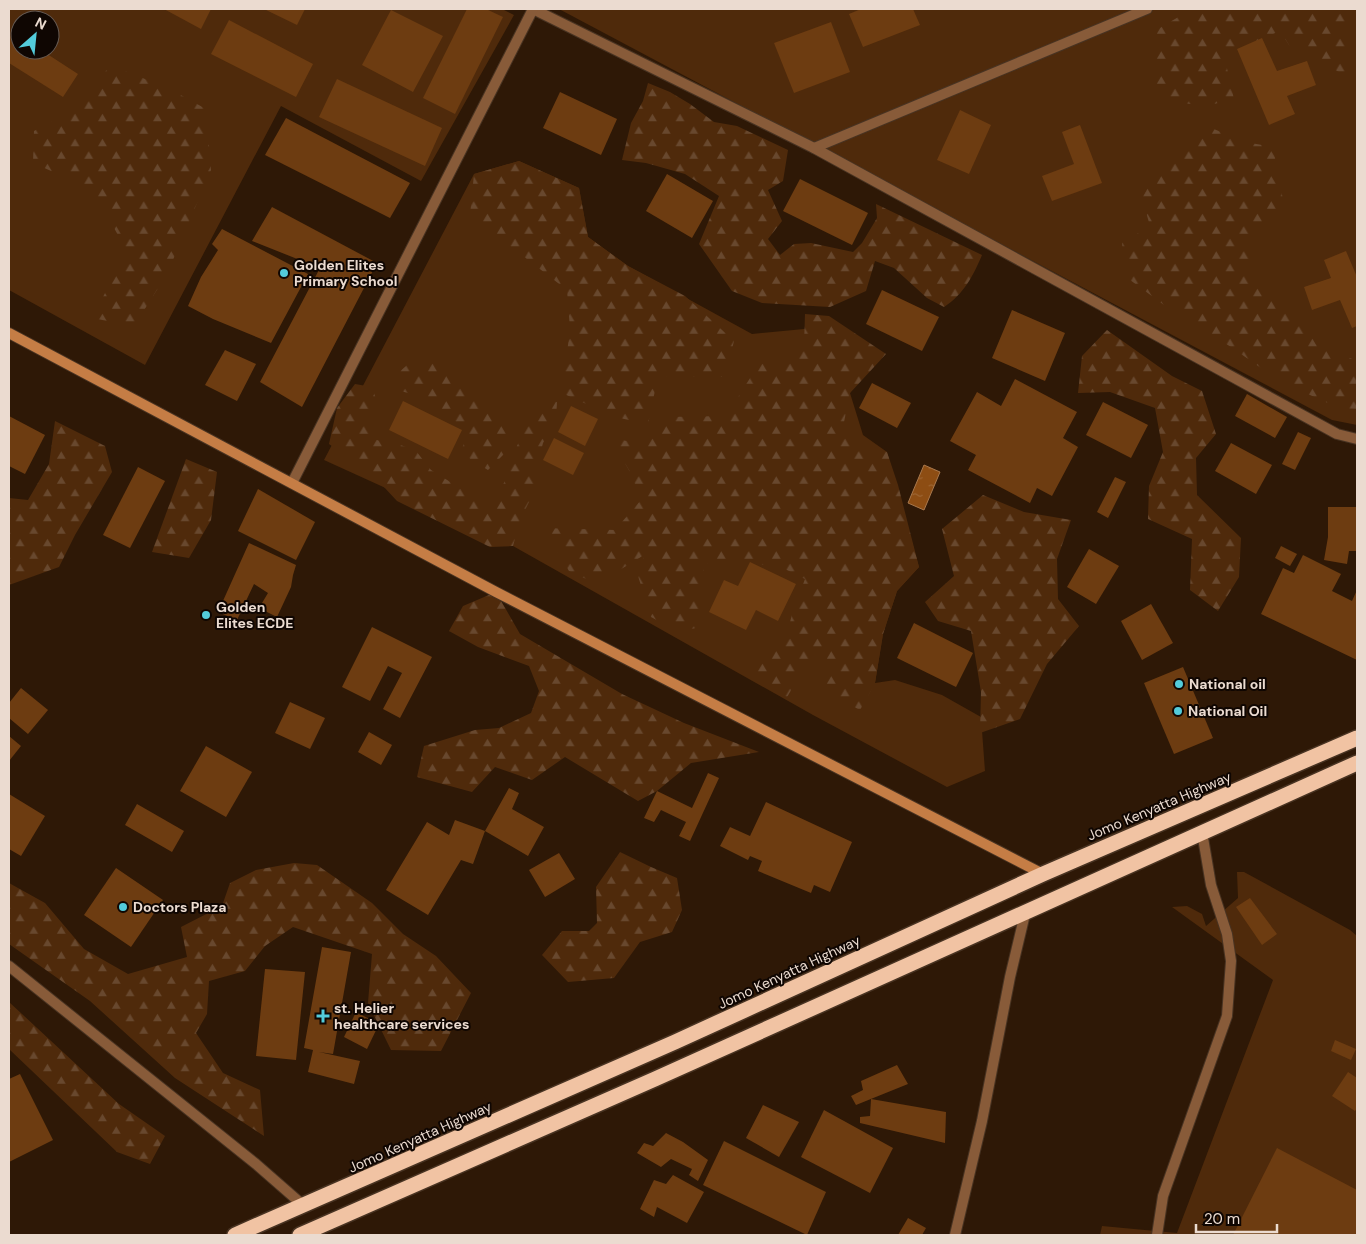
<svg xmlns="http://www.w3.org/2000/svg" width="1366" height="1244" font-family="'DM Sans',sans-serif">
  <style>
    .grass { fill: #4f2a0b; fill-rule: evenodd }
    .forest { fill: url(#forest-firs) }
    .water { fill: url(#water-ripples); stroke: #a9784c }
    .building { fill: #6d3c11 }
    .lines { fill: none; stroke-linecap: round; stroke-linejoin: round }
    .lane-casing { stroke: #483322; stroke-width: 12 }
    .street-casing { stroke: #483322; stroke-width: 12 }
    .secondary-casing { stroke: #483322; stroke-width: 12 }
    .highway-casing { stroke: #483322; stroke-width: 18 }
    .lane { stroke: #885b39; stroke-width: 10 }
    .street { stroke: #885b39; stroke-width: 10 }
    .secondary { stroke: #c57d45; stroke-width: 10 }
    .highway { stroke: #f1c3a3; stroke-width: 15 }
    .poi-dot { fill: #53cbda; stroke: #0f0602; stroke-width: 2 }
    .labels { text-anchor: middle; stroke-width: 4; stroke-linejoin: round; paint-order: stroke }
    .poi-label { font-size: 14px; font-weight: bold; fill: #ebdbd0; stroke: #0f0602; text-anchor: start }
    .street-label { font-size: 14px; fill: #ebdbd0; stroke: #0f0602 }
  </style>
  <defs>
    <pattern id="forest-firs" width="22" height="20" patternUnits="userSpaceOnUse" patternTransform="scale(1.25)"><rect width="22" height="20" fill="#4f2a0b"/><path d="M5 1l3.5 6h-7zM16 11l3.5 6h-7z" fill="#68482e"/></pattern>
    <pattern id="water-ripples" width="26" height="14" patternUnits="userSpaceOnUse" patternTransform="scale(1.25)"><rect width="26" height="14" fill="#8d4d13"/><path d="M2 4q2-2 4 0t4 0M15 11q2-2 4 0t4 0" fill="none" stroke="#9d6634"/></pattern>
  </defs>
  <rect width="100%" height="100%" fill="#2e1806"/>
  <g class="grass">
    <path d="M9 9H502L514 15 421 181 281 106 145 365 9 290ZM20 20H50V50H20Z"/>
    <path d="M559 9H1357V425L1332 420Z"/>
    <path d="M519 161 579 188 588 237 628 266 752 334 804 329 875 347 850 393 863 435 887 452 919 567 897 591 883 634 875 683 895 680 942 695 981 717 985 771 947 787 813 715 513 546 324 460 474 174Z"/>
    <path d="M1237 872H1244L1350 930 1357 936V1235H1100L1102 1226 1177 1233 1273 980 1172 907 1187 906 1202 914 1206 926 1238 898Z"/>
  </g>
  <g class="forest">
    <path d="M1192 9H1350L1347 39 1350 78 1289 45 1280 31 1237 49 1226 64 1234 99 1206 106 1159 100 1149 56 1158 29Z"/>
    <path d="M110 65 170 89 206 109 211 170 167 274 134 326 92 318 127 251 92 189 33 163 34 131 80 107Z"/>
    <path d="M648 83 670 92 690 104 714 122 737 126 788 150 783 181 768 190 782 221 768 239 780 255 794 244 811 243 853 252 862 243 877 218 876 204 982 255C973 276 964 294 944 307L927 298 894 268 875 261 866 291 830 307 762 303 732 291 699 244 719 196 685 174 646 163 622 160 631 123 643 101Z"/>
    <path d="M1209 127 1245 142 1273 147 1284 205 1251 238 1249 265 1265 297 1298 314 1316 344 1357 361V409L1339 408 1281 382 1231 347 1164 305 1126 277 1122 243 1150 226 1142 198 1156 173Z"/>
    <path d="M519 161 579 188 588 237 628 266 685 296 734 341 725 377 658 376 648 424 615 417 562 393 570 329 567 290 470 215 474 174Z"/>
    <path d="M805 314 829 316 886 354 850 393 844 422 852 445 887 452 898 485 919 567 897 591 883 634 875 683 860 710 821 690 827 656 802 671 786 699 751 672 762 649 785 643 792 614 805 579 785 569 750 562 705 564 697 595 704 626 679 632 651 617 638 576 644 555 597 584 569 571 543 528 615 530 641 500 631 474 611 438 643 444 666 417 726 416 759 364 781 361 804 346Z"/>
    <path d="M1107 330 1172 376 1202 391 1216 434 1196 458 1197 495 1241 538 1239 577 1218 611 1190 590 1192 539 1148 519 1149 486 1163 452 1155 408 1110 392 1078 393 1082 356Z"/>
    <path d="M413 360 443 365 473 392 484 405 498 415 515 432 506 452 488 470 471 460 462 449 469 429 432 409 408 393 397 390 398 373Z"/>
    <path d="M355 384 372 387 378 405 366 429 376 440 393 442 416 451 431 470 460 488 481 499 488 514 508 475 517 446 529 420 541 397 557 402 556 419 543 443 536 469V488L520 520 513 546 490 547 397 501 371 473 329 444 337 408Z"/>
    <path d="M55 421 105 446 112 472 75 535 59 567 9 585V498L28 500 49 464Z"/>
    <path d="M186 459 217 472 211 520 189 558 152 552Z"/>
    <path d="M983 495 1024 512 1071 520 1057 559 1058 599 1079 626 1047 664 1020 719 980 733 981 692 971 631 938 621 925 602 954 576 942 529Z"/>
    <path d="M496 592 520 634 622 694 684 723 759 752 691 763 657 791 638 801 565 757 532 780 495 767 472 792 417 777 424 746 475 730 499 728 531 713 539 691 529 666 478 647 449 631 463 606Z"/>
    <path d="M620 852 651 867 677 878 682 910 672 932 640 942 614 978 568 982 542 955 562 931H589L597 923 596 887Z"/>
    <path d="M294 863 317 865 372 903 403 934 436 956 471 993 441 1051 391 1050 368 1003 372 954 293 927 265 946 245 971 209 981 207 1014 196 1033 223 1073 260 1090 264 1136 175 1078 90 1001 9 944V883L45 903 84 949 128 974 187 957 181 927 222 906 230 883 256 870Z"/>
    <path d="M9 1002 119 1104 165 1136 150 1164 117 1152 9 1049Z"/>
  </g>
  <path class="water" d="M924 465 940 472 924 510 908 503Z"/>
  <g class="building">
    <path d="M164 9H211L201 29Z"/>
    <path d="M264 9H305L297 25Z"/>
    <path d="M467 9H486L503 17 455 114 423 98Z"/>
    <path d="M861 9H913L920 25 863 47 849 14Z"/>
    <path d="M391 10 443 36 413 92 362 65Z"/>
    <path d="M229 20 313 64 296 97 211 54Z"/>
    <path d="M831 22 850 72 794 93 774 43Z"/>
    <path d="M13 32 20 37V50H41L78 74 63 97 9 63V39Z"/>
    <path d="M1262 38 1277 71 1307 61 1316 85 1287 96 1295 114 1269 125 1237 49Z"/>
    <path d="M337 79 442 128 425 166 319 117Z"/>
    <path d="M560 92 617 119 601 155 543 128Z"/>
    <path d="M960 110 991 125 969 174 937 160Z"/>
    <path d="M286 118 410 183 390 218 265 155Z"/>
    <path d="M1080 125 1102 183 1052 201 1042 176 1074 164 1062 132Z"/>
    <path d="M667 174 713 201 692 238 646 211Z"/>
    <path d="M800 179 868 213 852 245 783 211Z"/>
    <path d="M272 207 377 263 302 407 260 382 320 268 252 241Z"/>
    <path d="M222 229 308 274 271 343 213 319 188 306 201 277 218 250 212 244Z"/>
    <path d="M1346 251 1357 277V326L1352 328 1340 300 1312 310 1304 287 1331 278 1324 260Z"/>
    <path d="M882 290 939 317 922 351 866 324Z"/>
    <path d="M1012 310 1065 333 1045 381 992 358Z"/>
    <path d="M225 350 256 364 237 401 205 385Z"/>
    <path d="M1015 379 1077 412 1063 438 1078 447 1052 496 1037 488 1030 503 968 470 976 455 950 441 977 392 1001 406Z"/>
    <path d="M872 383 911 403 897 428 859 408Z"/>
    <path d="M1247 394 1287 417 1275 438 1235 416Z"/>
    <path d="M403 401 462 430 448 459 389 430Z"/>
    <path d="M1103 402 1148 425 1131 458 1086 435Z"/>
    <path d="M571 406 598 419 585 446 558 432Z"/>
    <path d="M9 416 45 435 25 474 9 466Z"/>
    <path d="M1298 432 1311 438 1295 470 1282 464Z"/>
    <path d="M554 438 584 453 573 475 543 460Z"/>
    <path d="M1231 443 1272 465 1256 494 1215 471Z"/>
    <path d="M138 467 165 481 130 548 103 535Z"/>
    <path d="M1115 477 1126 482 1108 518 1097 512Z"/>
    <path d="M258 489 315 522 296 560 238 531Z"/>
    <path d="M1328 507H1357V551H1349L1347 564 1324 560 1328 537Z"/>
    <path d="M249 543 296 565 293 575 291 587 277 617 259 608 268 593 254 584 237 620 218 612Z"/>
    <path d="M1281 546 1297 554 1290 566 1275 558Z"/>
    <path d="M1089 549 1119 566 1096 604 1067 587Z"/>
    <path d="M1303 555 1341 574 1332 591 1352 601 1357 590V660L1261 614 1283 568 1294 573Z"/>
    <path d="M750 562 796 584 778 621 756 610 746 630 709 612 724 580 738 586Z"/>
    <path d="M1151 604 1173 643 1142 660 1121 621Z"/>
    <path d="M914 623 973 653 956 687 897 658Z"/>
    <path d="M372 627 432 657 400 718 383 709 402 673 388 666 370 701 342 687Z"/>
    <path d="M1183 667 1213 738 1174 754 1144 683Z"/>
    <path d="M21 688 48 710 28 734 9 718V703Z"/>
    <path d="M290 702 325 718 310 749 275 733Z"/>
    <path d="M369 732 392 745 381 765 358 752Z"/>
    <path d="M9 736 21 746 9 761Z"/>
    <path d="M206 746 252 772 226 817 180 791Z"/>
    <path d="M708 773 719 778 690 841 679 836 686 822 661 810 654 822 644 818 657 791 692 808Z"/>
    <path d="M509 788 519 793 512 809 544 827 528 856 485 831Z"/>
    <path d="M9 794 45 816 21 856 9 849Z"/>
    <path d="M766 802 852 842 830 892 814 885 811 893 758 871 762 861 750 856 748 860 720 846 730 827 750 836Z"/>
    <path d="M137 804 184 831 172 852 125 825Z"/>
    <path d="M455 820 485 831 473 864 461 860 428 915 386 890 427 822 449 835Z"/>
    <path d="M559 853 575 879 545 897 529 870Z"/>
    <path d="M116 868 163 900 131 947 84 915Z"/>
    <path d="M1250 898 1277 934 1262 945 1236 907Z"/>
    <path d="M322 947 351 952 333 1054 319 1052 360 1061 354 1084 308 1072 313 1050 304 1048Z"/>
    <path d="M265 969 305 972 296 1060 256 1056Z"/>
    <path d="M356 1012 379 1024 367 1049 344 1037Z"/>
    <path d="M1335 1040 1356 1049 1351 1060 1331 1051Z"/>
    <path d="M897 1065 908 1084 856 1105 851 1096 863 1090 861 1081Z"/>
    <path d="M1348 1072 1357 1078V1108L1355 1111 1332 1096Z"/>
    <path d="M20 1074 53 1140 9 1162V1079Z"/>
    <path d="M871 1099 946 1112 945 1143 860 1123V1117L870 1116Z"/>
    <path d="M763 1105 799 1122 779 1157 746 1138Z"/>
    <path d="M824 1110 893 1148 870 1193 801 1157Z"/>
    <path d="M666 1133 683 1142 708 1160 698 1181 689 1175 692 1169 671 1159 661 1167 637 1153 644 1143 653 1146Z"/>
    <path d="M724 1141 826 1192 807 1235 703 1185Z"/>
    <path d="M1277 1148 1357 1190V1235H1233Z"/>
    <path d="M673 1175 704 1192 687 1223 657 1207 654 1217 640 1209 654 1180 666 1184Z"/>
    <path d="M908 1218 926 1228 922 1235H898Z"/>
  </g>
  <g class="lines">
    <defs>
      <path id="lane" d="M1157 1235 1163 1196 1227 1016 1231 961 1227 934 1211 885 1202 832"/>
      <g id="street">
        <path d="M533 9 814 148 1337 434 1357 439"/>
        <path d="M814 148 1147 9"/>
        <path d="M292 483 533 9"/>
        <path d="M9 966 256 1164 304 1206"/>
        <path d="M955 1235 982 1121 1010 977 1025 914"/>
      </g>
      <path id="secondary" d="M9 333 496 592 1043 874"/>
      <g id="highway">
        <path d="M235 1235 675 1042 1043 874 1357 738"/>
        <path d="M300 1235 655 1079 1357 763"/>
      </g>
    </defs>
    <use href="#lane" class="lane-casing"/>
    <use href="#street" class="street-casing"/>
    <use href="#secondary" class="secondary-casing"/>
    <use href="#highway" class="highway-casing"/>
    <use href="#lane" class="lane"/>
    <use href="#street" class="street"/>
    <use href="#secondary" class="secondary"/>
    <use href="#highway" class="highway"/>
  </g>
  <g class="poi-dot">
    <circle cx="284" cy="273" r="5"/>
    <circle cx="206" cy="615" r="5"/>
    <circle cx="1179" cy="684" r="5"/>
    <circle cx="1178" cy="711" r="5"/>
    <circle cx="123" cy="907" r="5"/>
    <path d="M320.5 1008.5h5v5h5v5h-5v5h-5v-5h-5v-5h5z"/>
  </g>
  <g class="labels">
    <g class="poi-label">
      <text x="294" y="270">Golden Elites<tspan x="294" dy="16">Primary School</tspan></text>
      <text x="216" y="612">Golden<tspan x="216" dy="16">Elites ECDE</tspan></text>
      <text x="1189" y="689">National oil</text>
      <text x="1188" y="716">National Oil</text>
      <text x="133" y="912">Doctors Plaza</text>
      <text x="334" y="1013">st. Helier<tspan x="334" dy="16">healthcare services</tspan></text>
    </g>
    <g class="street-label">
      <text transform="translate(1159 806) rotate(-23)" y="5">Jomo Kenyatta Highway</text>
      <text transform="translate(789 972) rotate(-25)" y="5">Jomo Kenyatta Highway</text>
      <text transform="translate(420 1137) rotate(-24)" y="5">Jomo Kenyatta Highway</text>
    </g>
  </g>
  <rect width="1366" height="1244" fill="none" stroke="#ebdbd0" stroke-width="20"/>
  <g transform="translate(35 35) rotate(27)"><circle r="24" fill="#0f0602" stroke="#675b54"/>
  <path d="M0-4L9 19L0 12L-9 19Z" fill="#53cbda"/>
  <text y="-8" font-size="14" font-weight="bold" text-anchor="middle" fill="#ebdbd0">N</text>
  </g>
  <path d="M1196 1224v8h81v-8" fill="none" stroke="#ebdbd0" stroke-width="2.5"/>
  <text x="1204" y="1224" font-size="15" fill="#ebdbd0" stroke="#0f0602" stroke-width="4" paint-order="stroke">20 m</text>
</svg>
